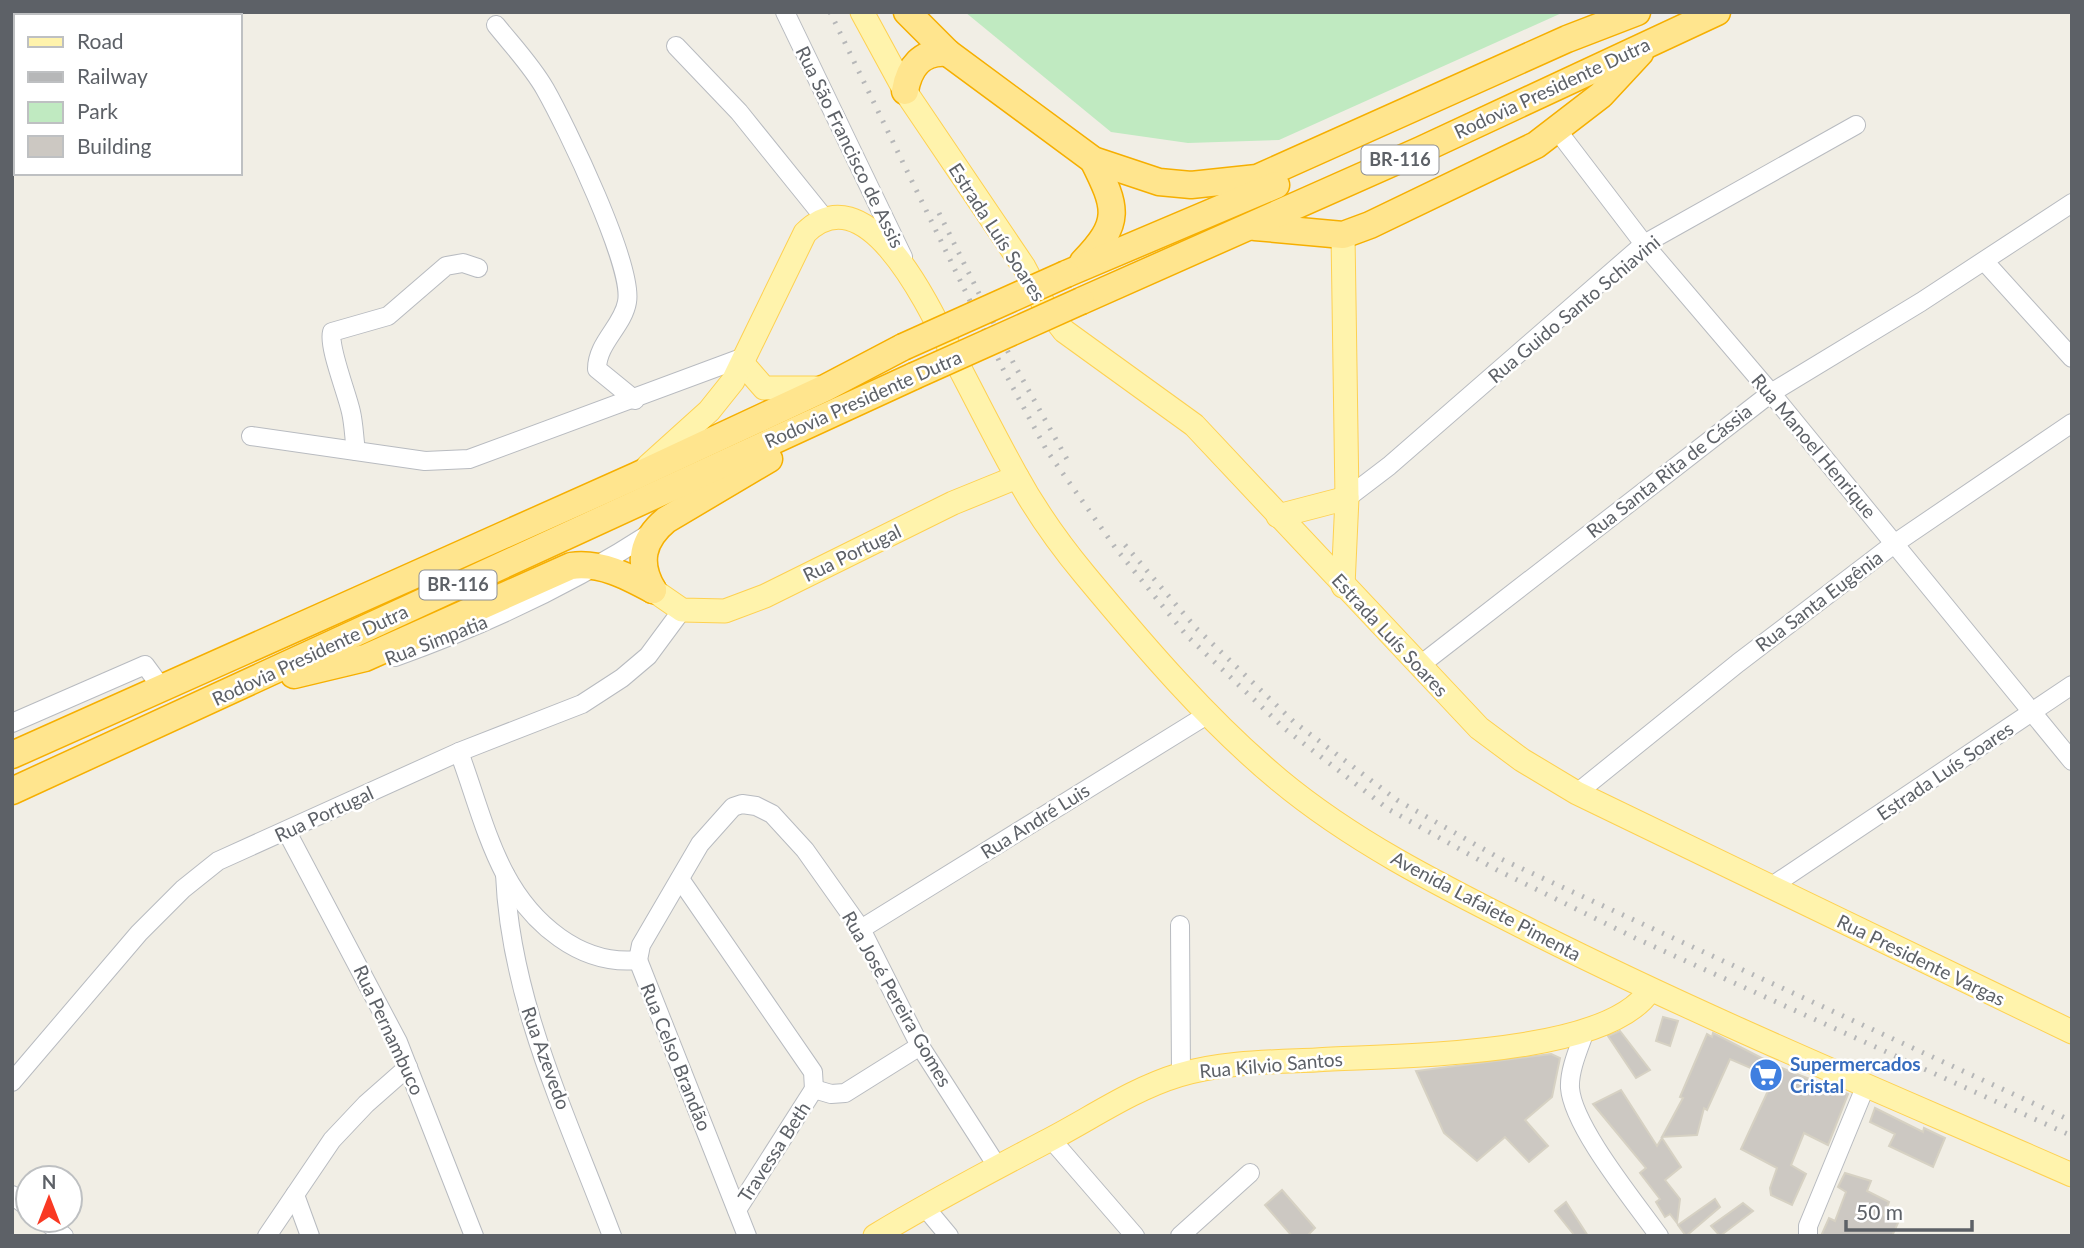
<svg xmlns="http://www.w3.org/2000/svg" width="2084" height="1248" font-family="Lato,sans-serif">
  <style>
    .green { fill: #c0eac1 }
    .building { fill: #ccc8c2; stroke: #d6d1c3; stroke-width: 2 }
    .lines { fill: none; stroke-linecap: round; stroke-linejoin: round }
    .minor-casing { stroke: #b8bbc0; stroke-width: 20 }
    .major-casing { stroke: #fed151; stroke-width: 25 }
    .highway-casing { stroke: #f6af00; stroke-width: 29 }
    .minor { stroke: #fff; stroke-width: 18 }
    .major { stroke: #fff3ac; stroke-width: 23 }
    .highway { stroke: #ffe58e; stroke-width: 26 }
    .rail { stroke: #b6b7b8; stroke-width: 5; stroke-dasharray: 2 9; stroke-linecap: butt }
    .highway-bridge-casing { stroke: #f6af00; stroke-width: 29; stroke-linecap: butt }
    .highway-bridge { stroke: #ffe58e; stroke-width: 26 }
    .labels { text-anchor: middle; stroke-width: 5; stroke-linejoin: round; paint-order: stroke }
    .shield { fill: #fff; stroke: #8e9095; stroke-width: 2 }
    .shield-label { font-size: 18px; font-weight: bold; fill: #5d6167 }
    .street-label { font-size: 19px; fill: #5d6167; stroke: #fff }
    .shop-label { font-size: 19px; font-weight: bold; fill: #366cbe; stroke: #fff; text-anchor: start }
  </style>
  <rect width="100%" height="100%" fill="#f1eee5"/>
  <path class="green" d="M965 12H1564L1279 140 1188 143 1111 132Z"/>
  <g class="building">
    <path d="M1663 1017 1678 1021 1670 1046 1656 1041Z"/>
    <path d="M1620 1031 1650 1070 1636 1078 1608 1036Z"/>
    <path d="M1713 1033 1779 1067 1848 1094 1828 1145 1804 1133 1791 1165 1806 1174 1792 1205 1771 1195 1770 1188 1777 1168 1741 1149 1774 1078 1730 1059 1707 1110 1704 1108 1697 1135 1662 1137 1683 1098 1680 1097 1707 1034 1712 1037Z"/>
    <path d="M1551 1054 1560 1058 1552 1097 1525 1120 1548 1146 1529 1162 1505 1137 1477 1161 1444 1133 1416 1071Z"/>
    <path d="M1621 1090 1657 1146 1662 1138 1681 1167 1665 1180 1680 1199 1677 1223 1670 1214 1665 1217 1656 1202 1660 1199 1640 1173 1646 1168 1593 1104Z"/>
    <path d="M1875 1108 1923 1132 1924 1128 1945 1138 1933 1167 1889 1146 1895 1134 1870 1122Z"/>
    <path d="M1845 1173 1871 1181 1867 1191 1889 1202 1884 1215 1898 1223 1892 1236H1821L1829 1218 1835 1221 1846 1192 1838 1187Z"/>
    <path d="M1282 1190 1315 1228 1307 1236H1292L1265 1205Z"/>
    <path d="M1715 1199 1720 1207 1686 1236 1678 1225Z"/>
    <path d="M1566 1202 1588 1236H1575L1555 1211Z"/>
    <path d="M1743 1203 1753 1211 1720 1236 1711 1226Z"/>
  </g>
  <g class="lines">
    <defs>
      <g id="minor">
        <path d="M785 12 903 257"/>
        <path d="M496 25C512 45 532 66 545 89 565 124 634 266 627 302 623 326 597 343 597 369L635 400"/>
        <path d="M676 46 739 112 826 220"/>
        <path d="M1557 130 1644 244 1771 393 2072 761"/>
        <path d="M1985 262 2072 358"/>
        <path d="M251 436 425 461 469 459 747 356"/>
        <path d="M356 451C354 438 354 425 351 412 347 393 328 347 332 332L388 316 446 266 463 263 478 268"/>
        <path d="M1347 498 1389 466 1644 244 1856 125"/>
        <path d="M395 657C485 625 572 584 652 532"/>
        <path d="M1419 666 1771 393 1921 302 2072 203"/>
        <path d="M12 723 145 665 156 680"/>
        <path d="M459 752C474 792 485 836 505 874 531 923 580 966 638 960"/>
        <path d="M1577 793 1738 663 1894 544 2072 423"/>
        <path d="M287 832 398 1042 474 1236"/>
        <path d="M505 874C510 1001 568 1119 612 1236"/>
        <path d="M680 879 813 1072 814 1089"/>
        <path d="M1769 888 2072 685"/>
        <path d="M1180 925 1181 1074"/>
        <path d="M861 929 1210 713"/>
        <path d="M638 960 641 945 700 844 733 807 742 804 756 806 772 814 805 850 861 929 920 1046 997 1166"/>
        <path d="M638 960 747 1236"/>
        <path d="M1585 1031C1579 1048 1569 1070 1570 1088 1573 1127 1635 1202 1659 1236"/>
        <path d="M12 1082 139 933 183 889 218 861 459 752 582 704 622 678 648 656 682 610"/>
        <path d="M814 1089 831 1094 845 1093 920 1046"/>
        <path d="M1051 1139 1135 1236"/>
        <path d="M12 1195 28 1207"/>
        <path d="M295 1195 310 1236"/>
        <path d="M924 1206 949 1236"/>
        <path d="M737 1210 814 1089"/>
        <path d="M44 1220 64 1236"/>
        <path d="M267 1236 332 1140 366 1104 408 1067"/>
        <path d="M1180 1236 1250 1173"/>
        <path d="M1808 1236V1226L1866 1085"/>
      </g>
      <g id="major">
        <path d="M862 12 905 91 1024 267 1044 305 1064 331 1194 425 1479 728 1522 760 1577 793 2072 1032"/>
        <path d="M1343 235 1347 498 1343 586"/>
        <path d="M744 365 764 388H820"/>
        <path d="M648 466 709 411 733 381 805 233C870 168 936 322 957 363 976 399 995 437 1015 473 1034 508 1060 545 1085 575 1144 646 1208 721 1279 780 1356 844 1446 888 1535 933 1710 1021 1892 1096 2072 1175"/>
        <path d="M1278 516 1347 498"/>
        <path d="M653 590 682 610 725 611 765 596 953 503 1017 477"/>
        <path d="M875 1236C932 1201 992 1170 1051 1139 1093 1117 1133 1089 1179 1075 1222 1062 1271 1062 1316 1060 1392 1055 1606 1058 1650 990"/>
      </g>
      <g id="highway">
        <path d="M907 12 948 53 1093 160 1159 182 1191 185 1257 178 1567 39 1637 12"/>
        <path d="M905 91C909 67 922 50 948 53"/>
        <path d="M1255 227 1343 235 1370 225 1536 145 1601 95 1640 53"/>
        <path d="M1083 262C1122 222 1117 208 1093 160"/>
        <path d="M1066 274 1276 185"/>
        <path d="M1081 301 1421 150 1717 12"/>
        <path d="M653 590C637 563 642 540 666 520L769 459"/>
        <path d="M294 675 365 658 571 566C601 562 627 576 653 590"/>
        <path d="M12 755 636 476 825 388 903 347"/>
        <path d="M12 791 914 376"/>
      </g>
    </defs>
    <use href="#minor" class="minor-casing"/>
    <use href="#major" class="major-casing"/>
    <use href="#highway" class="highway-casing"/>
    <use href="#minor" class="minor"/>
    <use href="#major" class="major"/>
    <use href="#highway" class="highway"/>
    <g class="rail">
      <path d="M830 12 1004 371 1047 451 1117 550 1187 636 1285 729 1388 809 1497 870 1635 938 2072 1136"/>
      <path d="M939 213 1014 364 1068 461"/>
      <path d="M1125 545 1196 628 1294 722 1397 800 1501 859 2072 1121"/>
    </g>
    <defs>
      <g id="highway-bridge">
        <path d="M903 347 1066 274"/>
        <path d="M914 376 1081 301"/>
      </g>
    </defs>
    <use href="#highway-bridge" class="highway-bridge-casing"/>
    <use href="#highway-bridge" class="highway-bridge"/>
  </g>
  <defs>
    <symbol id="supermarket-disc" viewBox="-11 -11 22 22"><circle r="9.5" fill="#3f7fe0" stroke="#fff"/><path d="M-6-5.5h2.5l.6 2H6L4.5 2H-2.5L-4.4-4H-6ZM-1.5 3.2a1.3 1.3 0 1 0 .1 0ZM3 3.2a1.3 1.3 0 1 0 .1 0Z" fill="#fff"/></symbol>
  </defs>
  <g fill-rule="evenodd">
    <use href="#supermarket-disc" x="1747" y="1056" width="38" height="38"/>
  </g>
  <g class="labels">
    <g class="shield">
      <rect x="1361.5" y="145.5" width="77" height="29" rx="5"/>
      <rect x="419.5" y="570.5" width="77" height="29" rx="5"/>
    </g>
    <g class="shield-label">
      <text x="1400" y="166">BR-116</text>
      <text x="458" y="591">BR-116</text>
    </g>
    <g class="street-label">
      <text transform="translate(1552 88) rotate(-25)" y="7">Rodovia Presidente Dutra</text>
      <text transform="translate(850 147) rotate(64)" y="7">Rua São Francisco de Assis</text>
      <text transform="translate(997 232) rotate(57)" y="7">Estrada Luís Soares</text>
      <text transform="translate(1574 309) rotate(-40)" y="7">Rua Guido Santo Schiavini</text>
      <text transform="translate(863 399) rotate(-24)" y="7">Rodovia Presidente Dutra</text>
      <text transform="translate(1814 446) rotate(50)" y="7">Rua Manoel Henrique</text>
      <text transform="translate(1669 471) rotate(-38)" y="7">Rua Santa Rita de Cássia</text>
      <text transform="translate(852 553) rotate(-26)" y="7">Rua Portugal</text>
      <text transform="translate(1819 601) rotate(-37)" y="7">Rua Santa Eugênia</text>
      <text transform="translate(1390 635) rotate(47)" y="7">Estrada Luís Soares</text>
      <text transform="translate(436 640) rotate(-21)" y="7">Rua Simpatia</text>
      <text transform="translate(310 655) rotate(-25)" y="7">Rodovia Presidente Dutra</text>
      <text transform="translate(1945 771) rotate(-34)" y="7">Estrada Luís Soares</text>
      <text transform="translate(324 814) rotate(-25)" y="7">Rua Portugal</text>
      <text transform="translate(1035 821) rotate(-32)" y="7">Rua André Luis</text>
      <text transform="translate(1486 906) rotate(28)" y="7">Avenida Lafaiete Pimenta</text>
      <text transform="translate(1921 960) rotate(26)" y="7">Rua Presidente Vargas</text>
      <text transform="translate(897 999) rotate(60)" y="7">Rua José Pereira Gomes</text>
      <text transform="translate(389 1030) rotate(65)" y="7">Rua Pernambuco</text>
      <text transform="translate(676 1057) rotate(68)" y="7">Rua Celso Brandão</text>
      <text transform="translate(546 1058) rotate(70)" y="7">Rua Azevedo</text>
      <text transform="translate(1271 1065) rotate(-5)" y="7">Rua Kilvio Santos</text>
      <text transform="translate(774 1152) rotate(-57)" y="7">Travessa Beth</text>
    </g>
    <g class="shop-label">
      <text x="1790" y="1071">Supermercados<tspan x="1790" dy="22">Cristal</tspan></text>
    </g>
  </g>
  <rect width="2084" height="1248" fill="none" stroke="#5d6167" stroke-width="28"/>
  <rect x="14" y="14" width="228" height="161" fill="#ffffff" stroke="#bec0c2" stroke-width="2"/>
  <rect x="28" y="37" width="35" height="10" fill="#fff3ac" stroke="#bec0c2" stroke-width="2"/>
  <text x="77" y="49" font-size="21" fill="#5d6167">Road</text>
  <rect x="28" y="72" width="35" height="10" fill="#b6b7b8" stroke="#bec0c2" stroke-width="2"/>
  <text x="77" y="84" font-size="21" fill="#5d6167">Railway</text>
  <rect x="28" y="102" width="35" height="21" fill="#c0eac1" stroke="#bec0c2" stroke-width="2"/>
  <text x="77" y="119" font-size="21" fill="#5d6167">Park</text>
  <rect x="28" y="136" width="35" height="21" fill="#ccc8c2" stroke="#bec0c2" stroke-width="2"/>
  <text x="77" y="154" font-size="21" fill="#5d6167">Building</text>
  <g transform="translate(49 1199)"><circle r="33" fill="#ffffff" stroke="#bec0c2" stroke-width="2"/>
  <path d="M0-5L12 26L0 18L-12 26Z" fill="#f93923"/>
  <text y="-10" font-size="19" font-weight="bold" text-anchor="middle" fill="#5d6167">N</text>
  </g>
  <path d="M1846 1220v10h126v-10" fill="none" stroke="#5d6167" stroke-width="3.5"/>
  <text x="1856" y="1220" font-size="21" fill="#5d6167" stroke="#ffffff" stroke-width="5" paint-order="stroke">50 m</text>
</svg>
